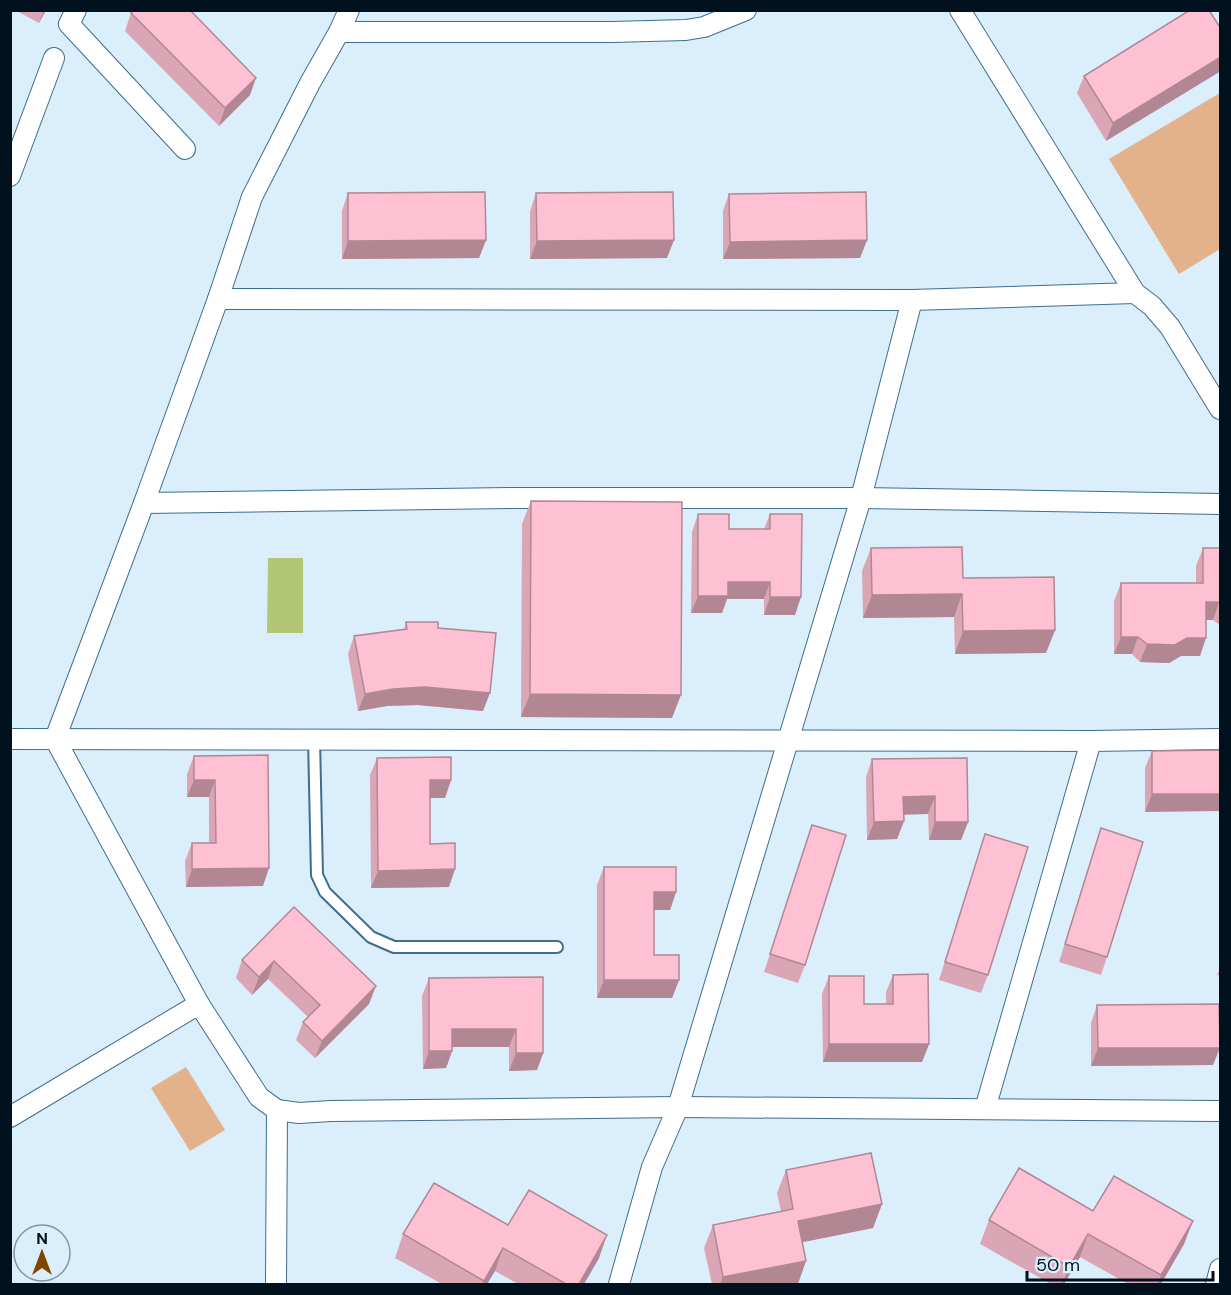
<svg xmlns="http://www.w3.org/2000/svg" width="1231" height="1295" font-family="'DM Sans',sans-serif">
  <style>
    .green { fill: #e3b18a }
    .water { fill: #b3c675 }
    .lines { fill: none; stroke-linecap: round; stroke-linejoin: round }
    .lane-casing { stroke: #3f6e8e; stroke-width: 14 }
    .street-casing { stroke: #3f6e8e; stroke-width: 22 }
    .lane { stroke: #fff; stroke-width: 10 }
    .street { stroke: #fff; stroke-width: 20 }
    .wall { fill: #daa6b5 }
    .shaded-wall { fill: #b28794 }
    .building { fill: #fec1d3; stroke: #b28794; stroke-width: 1.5 }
  </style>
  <rect width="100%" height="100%" fill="#daeefc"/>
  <g class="green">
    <path d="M1220 93V249L1179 274 1109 159Z"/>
    <path d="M186 1067 225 1130 190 1151 151 1088Z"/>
  </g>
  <path class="water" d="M268 558H303V633H267Z"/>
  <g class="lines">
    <defs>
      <path id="lane" d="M314 739 317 875 325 892 371 937 394 947H557"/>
      <g id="street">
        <path d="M76 10 69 24 185 149"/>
        <path d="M349 10 339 32 310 83 252 197 218 299 144 503 55 739 199 1004 259 1097 277 1110 299 1113 331 1111 678 1107 1220 1111"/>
        <path d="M960 10 1135 293 1152 306 1170 327 1220 409"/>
        <path d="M339 32H612L686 30 704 27 746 10"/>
        <path d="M10 176 54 58"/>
        <path d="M218 299 912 300 1135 293"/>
        <path d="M144 503 517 498H861L1220 504"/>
        <path d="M10 739 1091 741 1220 739"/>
        <path d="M985 1109 1091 741"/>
        <path d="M10 1117 199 1004"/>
        <path d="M276 1284 277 1110"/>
        <path d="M619 1284 652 1167 678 1107 861 498 912 300"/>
        <path d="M1216 1284 1220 1269"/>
      </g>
    </defs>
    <use href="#lane" class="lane-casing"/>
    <use href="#street" class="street-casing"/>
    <use href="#lane" class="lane"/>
    <use href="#street" class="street"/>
  </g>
  <g class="wall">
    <path d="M15 10H46L39 23Z"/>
    <path d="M1190 10 1106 141 1077 93 1084 76Z"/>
    <path d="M131 13 250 95 219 126 125 31Z"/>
    <path d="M348 193 486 240 479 258 342 259V211Z"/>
    <path d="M536 193 667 258 530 259V211Z"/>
    <path d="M729 194 867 240 860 258 723 259V211Z"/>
    <path d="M531 501 672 718 521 717 522 524Z"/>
    <path d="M698 514 729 529H764L770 514 795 615H764V599H727L722 613H691L692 532Z"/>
    <path d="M871 548 963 578 1055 630 1046 653 955 654 954 617 863 618 862 571Z"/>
    <path d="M1203 548H1221V626L1213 620H1206L1200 656H1181L1169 663 1140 662 1132 654H1114V601L1121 583H1196V566Z"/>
    <path d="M406 622 438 628 483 711 418 705 387 706 358 711 348 654 354 636 404 629Z"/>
    <path d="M1221 750 1145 812V768L1152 751Z"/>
    <path d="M268 755 263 886 186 887 185 861 192 843H209V797H187V774L194 756Z"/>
    <path d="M377 758 451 780 445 798H430V844L449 887 371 888 370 775Z"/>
    <path d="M967 758 968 822 961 840H929L928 814H904V821L897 839 867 840 866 777 872 759Z"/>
    <path d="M812 825 805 965 798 983 764 972Z"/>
    <path d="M1101 828 1107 957 1101 975 1059 962 1095 846Z"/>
    <path d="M985 834 988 975 981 993 939 980Z"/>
    <path d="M604 867 676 892 670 910H654V955L679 980 672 998H597V885Z"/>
    <path d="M294 907 369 1004 315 1058 296 1040 303 1022 308 1017 268 979 252 995 236 978 242 960Z"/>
    <path d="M1221 966V976L1217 975Z"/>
    <path d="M893 975 929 1044 922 1062H823L822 994 829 976 864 1004H886V992Z"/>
    <path d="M543 977V1053L537 1070 509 1071V1047H452V1051L446 1068 423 1069 422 996 429 978Z"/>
    <path d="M1097 1005 1213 1065 1091 1066V1023Z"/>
    <path d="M786 1170 882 1204 873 1228 802 1242 798 1284H712L704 1248 713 1225 781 1211 777 1193Z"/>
    <path d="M1093 1211 1184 1244 1161 1284H1128L1080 1257 1064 1284H1051L980 1244 989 1220Z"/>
    <path d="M508 1225 599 1258 584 1284H518L495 1271 487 1284H442L395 1258 403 1234Z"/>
  </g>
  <g class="shaded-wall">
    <path d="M44 10H46L39 23Z"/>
    <path d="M1221 57V71L1106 141 1113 123Z"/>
    <path d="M256 78 250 95 219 126 225 108Z"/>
    <path d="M486 240 479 258 342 259 348 241Z"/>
    <path d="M674 240 667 258 530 259 537 241Z"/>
    <path d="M867 240 860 258 723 259 730 242Z"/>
    <path d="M728 582H770L764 599H727L722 613H691L698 596Z"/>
    <path d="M962 594 954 617 863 618 872 595Z"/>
    <path d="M770 597H801L795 615H764Z"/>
    <path d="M1206 602H1219L1213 620H1200Z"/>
    <path d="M1055 630 1046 653 955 654 963 631Z"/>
    <path d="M1121 637H1138L1132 654H1114Z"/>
    <path d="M1187 638H1206L1200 656H1181L1169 663 1140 662 1147 644Z"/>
    <path d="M425 687 490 693 483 711 418 705 387 706 358 711 365 694 393 689Z"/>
    <path d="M530 694 681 695 672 718 521 717Z"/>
    <path d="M194 780H215L209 797H187Z"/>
    <path d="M430 780H451L445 798H424Z"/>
    <path d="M1152 794H1221V811L1145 812Z"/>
    <path d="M935 796 928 814 897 815 903 797Z"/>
    <path d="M904 821 897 839 867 840 874 822Z"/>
    <path d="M935 822H968L961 840H929Z"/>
    <path d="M269 868 263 886 186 887 192 869Z"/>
    <path d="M455 869 449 887 371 888 378 871Z"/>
    <path d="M654 892H676L670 910H648Z"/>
    <path d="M274 961 268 979 252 995 259 977Z"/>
    <path d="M604 980H679L672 998H597Z"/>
    <path d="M376 986 369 1004 315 1058 322 1041Z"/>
    <path d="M452 1029H516L509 1047H445Z"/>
    <path d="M829 1044H929L922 1062H823Z"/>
    <path d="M1098 1048H1220L1213 1065 1091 1066Z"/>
    <path d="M429 1051H452L446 1068 423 1069Z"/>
    <path d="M516 1053H543L537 1070 509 1071Z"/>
    <path d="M882 1204 873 1228 789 1245 798 1221Z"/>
    <path d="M1193 1221 1184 1244 1161 1284H1158L1161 1275Z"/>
    <path d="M1088 1234 1080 1257 1064 1284H1062L1069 1267Z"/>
    <path d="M607 1235 599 1258 584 1284H579Z"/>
    <path d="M503 1248 495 1271 487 1284H482Z"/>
    <path d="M806 1261 798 1284H720L723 1277Z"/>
  </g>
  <g class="building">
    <path d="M134 10H190L256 78 225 108 131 13Z"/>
    <path d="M1190 10H1209L1221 29V57L1113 123 1084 76Z"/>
    <path d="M485 192 486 240 348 241V193Z"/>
    <path d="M673 192 674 240 537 241 536 193Z"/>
    <path d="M866 192 867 240 730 242 729 194Z"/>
    <path d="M531 501 682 502 681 695 530 694Z"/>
    <path d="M698 514H729V529H770V514H802L801 597H770V582H728V596H698Z"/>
    <path d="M962 547 963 578 1054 577 1055 630 963 631 962 594 872 595 871 548Z"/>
    <path d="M1203 548H1221V603L1219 602H1206V638H1187L1175 645 1147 644 1138 637H1121V583H1203Z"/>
    <path d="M406 622H438V628L496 633 490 693 425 687 393 689 365 694 354 636 407 629Z"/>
    <path d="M1221 750V794H1152V751Z"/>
    <path d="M268 755 269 868 192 869V843H216L215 780H194V756Z"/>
    <path d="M451 757V780H430V844L455 843V869L378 871 377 758Z"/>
    <path d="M967 758 968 822H935V796L903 797 904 821 874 822 872 759Z"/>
    <path d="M812 825 846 835 805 965 770 954Z"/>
    <path d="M1101 828 1143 842 1107 957 1065 944Z"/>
    <path d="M985 834 1028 847 988 975 945 962Z"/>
    <path d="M604 867H676V892H654V955H679V980H604Z"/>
    <path d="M294 907 376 986 322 1041 303 1022 320 1005 274 961 259 977 242 960Z"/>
    <path d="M928 974 929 1044H829V976H864V1004H893V975Z"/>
    <path d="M543 977V1053H516V1029H452V1051H429V978Z"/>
    <path d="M1219 1004 1220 1048H1098L1097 1005Z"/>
    <path d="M871 1153 882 1204 798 1221 806 1261 723 1277 713 1225 793 1209 786 1170Z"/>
    <path d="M1019 1168 1093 1211 1114 1176 1193 1221 1161 1275 1088 1234 1069 1267 989 1220Z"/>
    <path d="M434 1183 508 1225 529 1190 607 1235 579 1284H566L503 1248 484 1281 403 1234Z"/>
  </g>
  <rect width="1231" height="1295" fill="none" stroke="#01111d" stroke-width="24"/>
  <g transform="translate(42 1253)"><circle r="28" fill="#daeefc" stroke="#8396a3" stroke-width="1.5"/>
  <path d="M0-4.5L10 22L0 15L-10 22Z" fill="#814500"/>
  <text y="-9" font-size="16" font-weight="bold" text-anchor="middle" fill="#01111d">N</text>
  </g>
  <path d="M1027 1271v9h186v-9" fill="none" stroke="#01111d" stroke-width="3"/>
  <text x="1036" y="1271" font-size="18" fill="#01111d" stroke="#daeefc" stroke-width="4.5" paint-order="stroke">50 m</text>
</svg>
